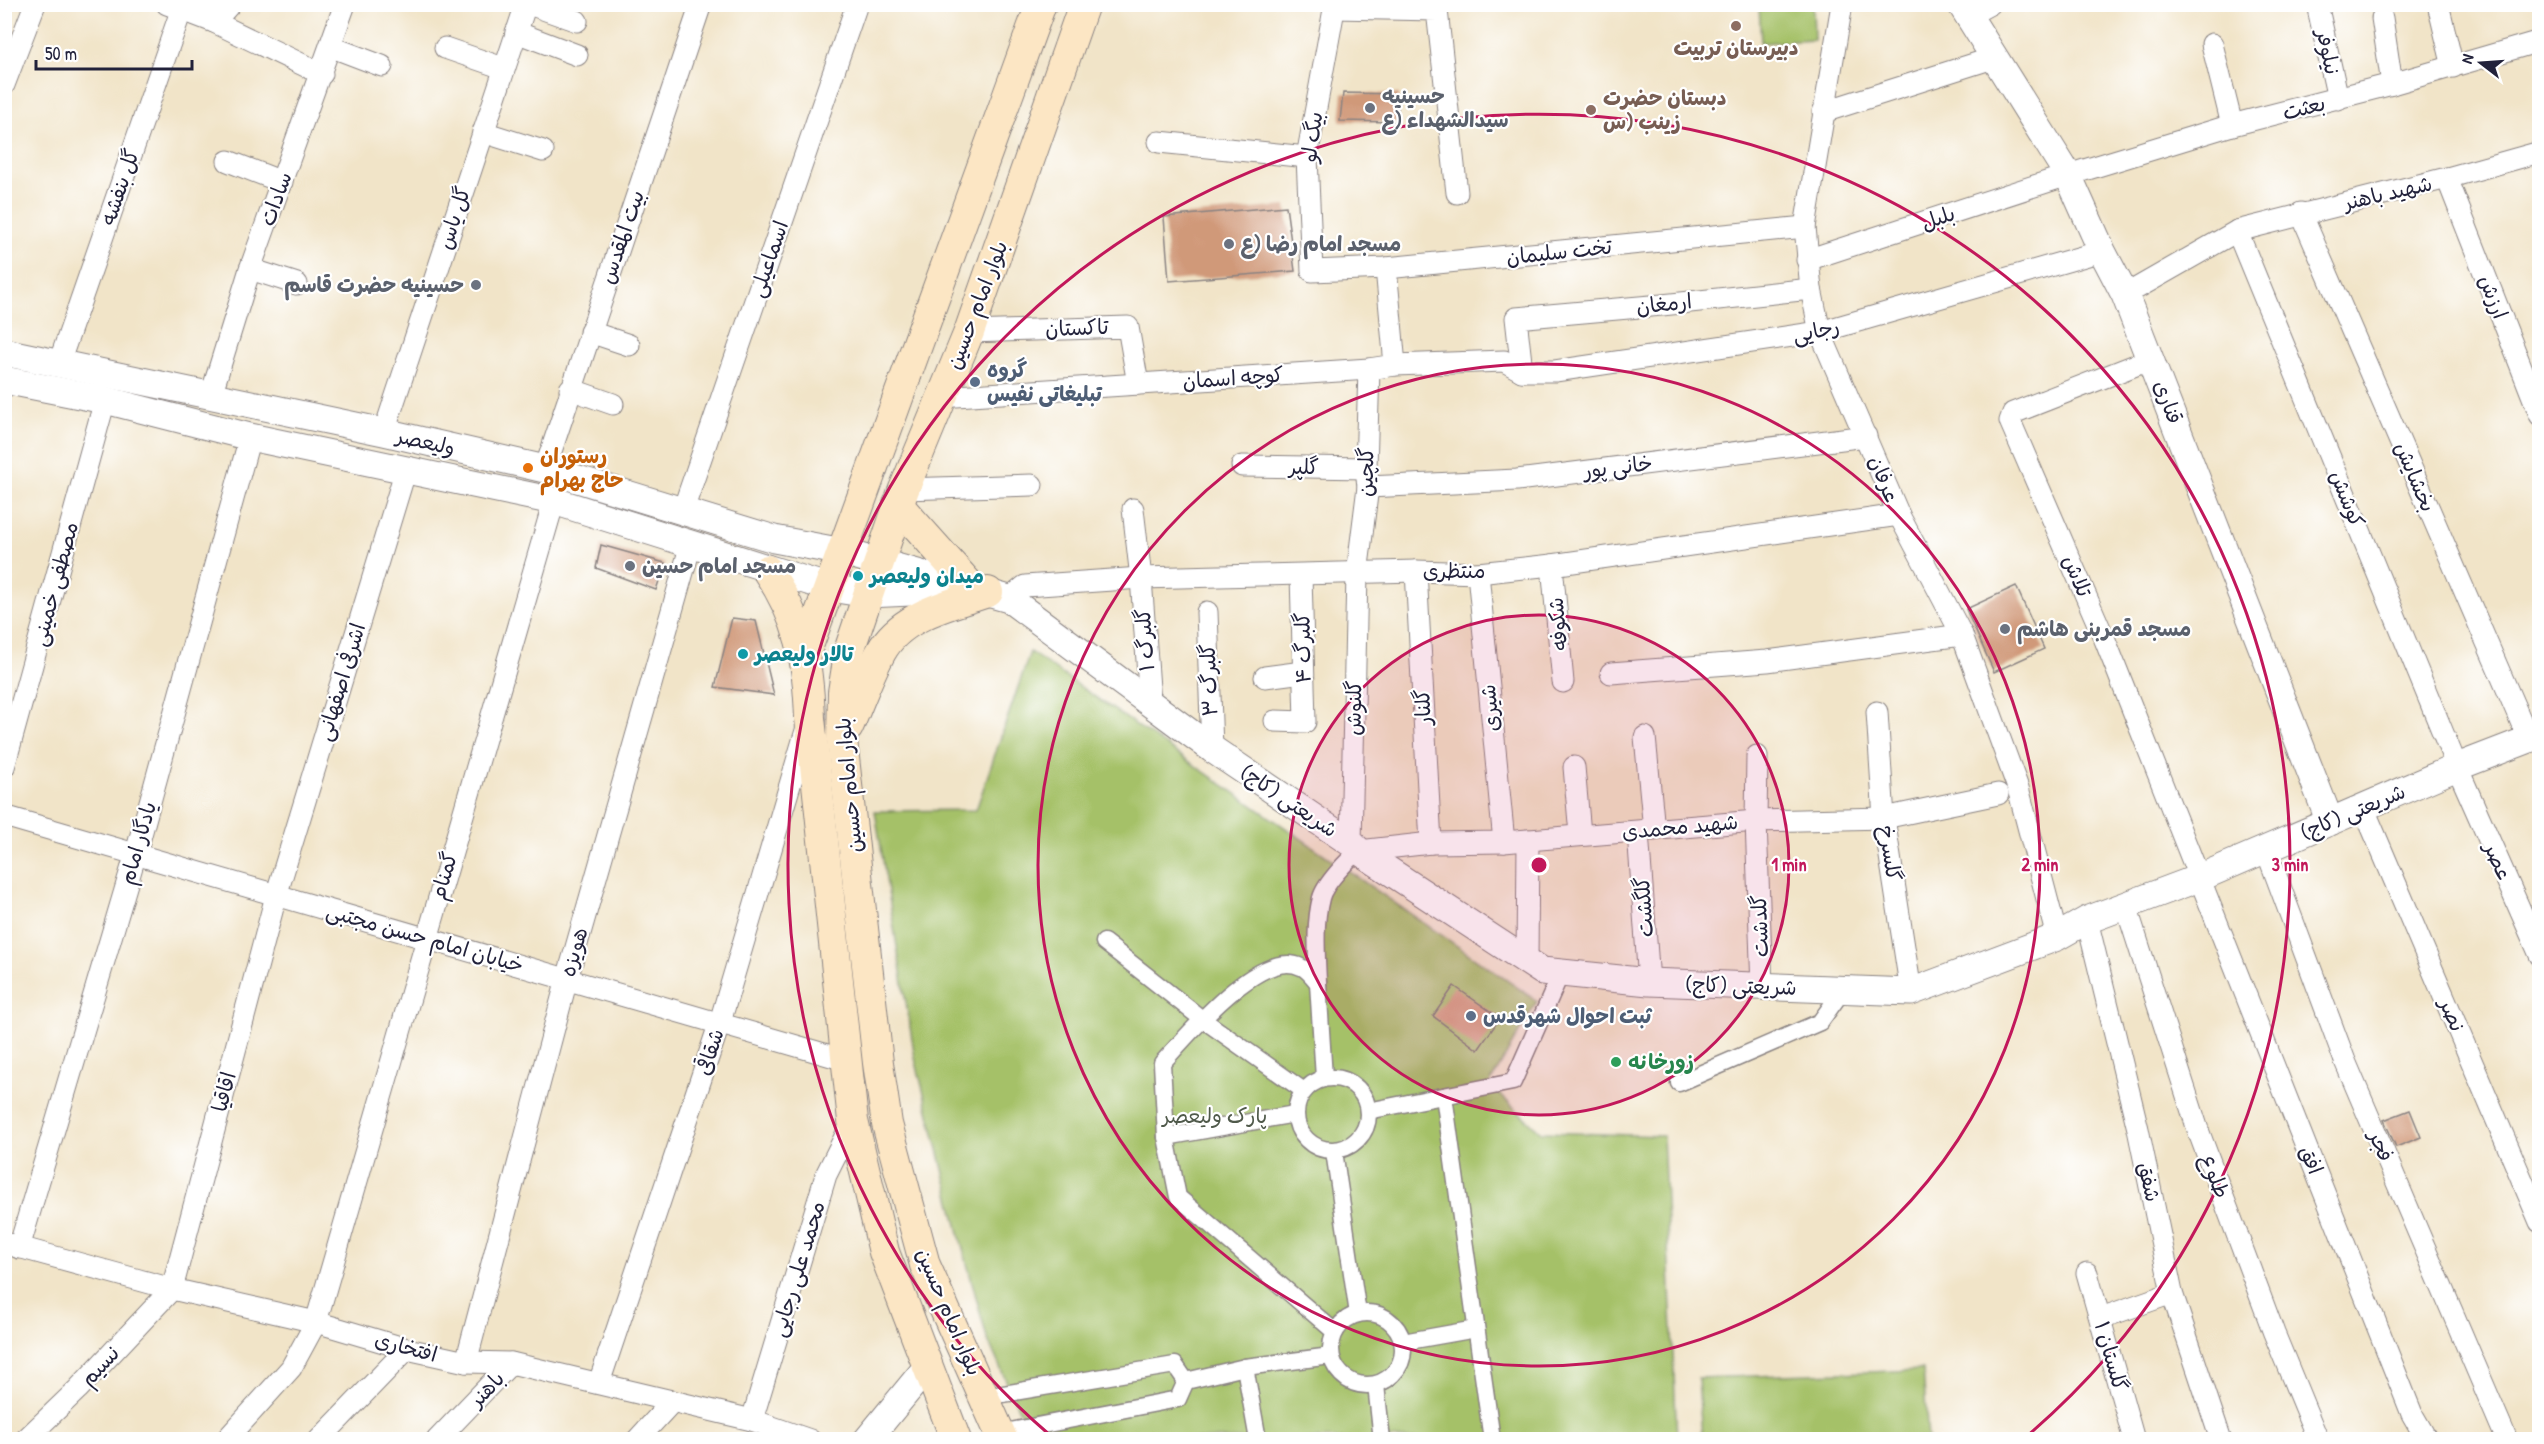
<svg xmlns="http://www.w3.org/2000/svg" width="2544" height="1444" font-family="'Patrick Hand','Playpen Sans Arabic',sans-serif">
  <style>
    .green { fill: #a5c168; stroke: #647252; stroke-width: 1.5 }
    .building { fill: #d09979 }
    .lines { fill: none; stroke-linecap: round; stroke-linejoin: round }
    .pedestrian-casing { stroke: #8a8382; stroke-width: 19 }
    .minor-casing { stroke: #8a8382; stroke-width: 23 }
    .tertiary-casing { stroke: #8a8382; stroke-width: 29 }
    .secondary-casing { stroke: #8a8382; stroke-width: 32 }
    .pedestrian { stroke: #fff; stroke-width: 16 }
    .minor { stroke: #fff; stroke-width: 21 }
    .tertiary { stroke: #fff; stroke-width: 27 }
    .secondary { stroke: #fce6c4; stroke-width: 30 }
    .ring { fill: none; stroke: #c2185b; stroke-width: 3 }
    .education-dot { fill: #8d6e63; stroke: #fff; stroke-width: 2 }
    .worship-dot { fill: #6b7280; stroke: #fff; stroke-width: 2 }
    .service-dot { fill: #5c6f8a; stroke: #fff; stroke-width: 2 }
    .food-dot { fill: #e8710a; stroke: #fff; stroke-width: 2 }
    .culture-dot { fill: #0f9aa8; stroke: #fff; stroke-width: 2 }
    .leisure-dot { fill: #2e9e5b; stroke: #fff; stroke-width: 2 }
    .labels { text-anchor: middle; stroke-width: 4.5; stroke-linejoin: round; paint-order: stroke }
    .education-label { font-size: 21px; font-weight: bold; fill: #785e54; stroke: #fff }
    .street-label { font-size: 21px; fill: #22223b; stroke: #fff }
    .worship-label { font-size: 21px; font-weight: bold; fill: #5b616d; stroke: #fff; text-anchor: start }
    .service-label { font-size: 21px; font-weight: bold; fill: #4e5e75; stroke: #fff; text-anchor: start }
    .food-label { font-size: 21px; font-weight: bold; fill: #c56008; stroke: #fff; text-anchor: start }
    .culture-label { font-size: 21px; font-weight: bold; fill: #0d838f; stroke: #fff; text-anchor: start }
    .leisure-label { font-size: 21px; font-weight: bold; fill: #27864d; stroke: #fff; text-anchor: start }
    .park-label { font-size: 21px; fill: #505a4b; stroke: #fff }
    .centre { fill: #c2185b; stroke: #fff; stroke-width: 3 }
    .ring-label { font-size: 18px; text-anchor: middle; font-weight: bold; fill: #c2185b; stroke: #fff; stroke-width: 4.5; stroke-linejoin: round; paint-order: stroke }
  </style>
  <rect width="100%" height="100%" fill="#fff"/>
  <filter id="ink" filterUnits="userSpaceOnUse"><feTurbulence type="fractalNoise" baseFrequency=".0167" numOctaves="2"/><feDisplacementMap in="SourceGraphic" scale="12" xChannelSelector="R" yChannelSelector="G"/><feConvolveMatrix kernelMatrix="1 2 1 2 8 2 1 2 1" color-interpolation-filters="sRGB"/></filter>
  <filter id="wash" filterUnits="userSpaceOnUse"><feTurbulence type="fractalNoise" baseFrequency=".008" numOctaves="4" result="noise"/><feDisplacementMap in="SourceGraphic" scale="24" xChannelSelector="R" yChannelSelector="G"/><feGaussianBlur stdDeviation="1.35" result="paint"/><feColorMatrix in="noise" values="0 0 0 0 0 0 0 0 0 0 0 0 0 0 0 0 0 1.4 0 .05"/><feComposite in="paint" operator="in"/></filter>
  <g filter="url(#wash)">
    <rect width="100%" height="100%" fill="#f1e4c8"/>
    <g class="green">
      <path d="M1759 5H1813L1814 40 1761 43Z"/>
      <path d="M1030 652 1537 1001 1489 1085 1541 1132 1663 1136 1677 1439H1032L987 1338 962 1245 915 1058 875 811 976 810Z"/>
      <path d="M1923 1370 1928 1439H1702L1698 1378Z"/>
    </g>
    <g id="blocks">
      <g class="building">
        <path d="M1343 93 1399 94 1397 122 1340 121Z"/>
        <path d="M1286 206 1295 271 1169 281 1164 217Z"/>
        <path d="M601 545 665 563 656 590 596 568Z"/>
        <path d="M2016 586 2044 649 1994 672 1966 609Z"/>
        <path d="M732 618 756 621 774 695 715 687Z"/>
        <path d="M1454 986 1500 1018 1478 1050 1433 1016Z"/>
        <path d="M2410 1110 2421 1137 2396 1147 2384 1120Z"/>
      </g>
    </g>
  </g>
  <g filter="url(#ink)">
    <use href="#blocks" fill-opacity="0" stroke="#8a8382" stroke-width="1.5"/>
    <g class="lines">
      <defs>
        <g id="pedestrian">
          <path d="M1104 942 1202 1019 1304 1091"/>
          <path d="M1318 983C1317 955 1314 925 1321 898 1324 885 1348 859 1359 851"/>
          <circle cx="1332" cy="1114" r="36"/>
          <path d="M1679 1083 1820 1022 1843 990"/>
          <path d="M1444 1096 1492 1440"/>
          <path d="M1368 1111 1513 1082 1561 973"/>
          <path d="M1295 1114 1166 1137 1162 1063C1187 1036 1260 947 1301 967 1307 969 1314 978 1318 983L1324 1078"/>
          <path d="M1166 1137 1178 1197 1335 1332"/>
          <path d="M1334 1151 1358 1314"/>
          <circle cx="1367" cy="1349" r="36"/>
          <path d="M1403 1342 1476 1329"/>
          <path d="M1245 1367 1258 1440"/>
          <path d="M1376 1385 1382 1440"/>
          <path d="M985 1397 1175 1365 1186 1381 1245 1367 1331 1356"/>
          <path d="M1000 1433 1178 1399 1186 1381"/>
        </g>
        <g id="minor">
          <path d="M167 4 214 22 322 74"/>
          <path d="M529 4 577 21"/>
          <path d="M1335 4 1307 157 1312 271 1386 268 1805 227"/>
          <path d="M1842 4 1805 227 1811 289 1820 332 1899 515 1962 635 2018 788 2057 937"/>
          <path d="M2317 4 2338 99"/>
          <path d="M2438 4 2453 67"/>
          <path d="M1334 8 1437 10 1457 193"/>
          <path d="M1968 16 1990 4"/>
          <path d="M2382 18 2392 84"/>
          <path d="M214 22 230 4"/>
          <path d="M516 32 577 55"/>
          <path d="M2212 44 2232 125"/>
          <path d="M332 47 382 66"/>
          <path d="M445 48 503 68"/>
          <path d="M4 85 35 4"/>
          <path d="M1823 112 1993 58"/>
          <path d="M483 132 543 151"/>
          <path d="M1159 142 1307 157"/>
          <path d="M228 161 282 182"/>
          <path d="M2447 178 2540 415"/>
          <path d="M2301 213 2529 740"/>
          <path d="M2237 231 2457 767 2540 955"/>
          <path d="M1807 260 2068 175 2232 125 2392 84 2540 41"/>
          <path d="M1386 268 1395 365"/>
          <path d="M250 269 297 284"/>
          <path d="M2125 295 2237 231 2447 178 2540 152"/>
          <path d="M590 332 629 345"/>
          <path d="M969 332 1128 327 1138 384"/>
          <path d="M2151 359 2013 413 2010 421 2105 640 2412 1414 2427 1440"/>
          <path d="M59 363 181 11"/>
          <path d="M1522 371 1516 318 1662 305 1811 289"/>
          <path d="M570 389 613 404"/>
          <path d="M211 395 250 269 345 4"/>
          <path d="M941 397 1369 369 1395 365 1504 361 1522 371H1555L1820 332 2102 251"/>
          <path d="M384 432 526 4"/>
          <path d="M1242 466 1366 468"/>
          <path d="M545 469 701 4"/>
          <path d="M1368 487 1517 480 1866 436"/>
          <path d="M904 489 1032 485"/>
          <path d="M1133 509 1141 578 1150 702"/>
          <path d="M682 513 857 4"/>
          <path d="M1552 565 1563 682"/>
          <path d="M1416 571 1431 843"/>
          <path d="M1478 573 1504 842"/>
          <path d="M1009 599 1025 586 1141 578 1416 571 1478 573 1552 565 1899 515"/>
          <path d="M1207 612 1212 749"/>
          <path d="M1611 673 1767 661 1962 635"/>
          <path d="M1265 677 1303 672"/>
          <path d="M1877 712 1884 818 1911 992"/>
          <path d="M1275 721 1305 722 1301 575"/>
          <path d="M1645 737 1654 830"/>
          <path d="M1757 756 1756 821 1762 988"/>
          <path d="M4 767 105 400"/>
          <path d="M1574 767 1580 834"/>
          <path d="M2364 809 2540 1222"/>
          <path d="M4 816 845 1060"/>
          <path d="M1638 832 1649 982"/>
          <path d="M1351 843 1357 574 1368 487 1366 468 1369 369"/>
          <path d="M2266 849 2345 1061 2507 1440"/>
          <path d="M1359 851 1431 843 1504 842 1756 821 1884 818 1998 794"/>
          <path d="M2126 906 2198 1130 2274 1333 2318 1440"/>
          <path d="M2087 920 2138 1129 2172 1293 2221 1440"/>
          <path d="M1527 961 1528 840"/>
          <path d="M4 1243 172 1289 316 1322 407 1349 466 1362 511 1363 752 1420 810 1440"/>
          <path d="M19 1248 136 853 250 437"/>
          <path d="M2087 1273 2134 1440"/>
          <path d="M2101 1318 2172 1293"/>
          <path d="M466 1362 567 979 691 544"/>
          <path d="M599 1383 720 1022 807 727"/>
          <path d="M752 1420 826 1175 853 1121"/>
          <path d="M25 1440 78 1389 172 1289 276 896 406 469"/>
          <path d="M226 1440 291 1368 316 1322 554 501"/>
          <path d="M319 1440 407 1349"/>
          <path d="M437 1440 511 1363"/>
          <path d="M637 1440 672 1402"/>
        </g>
        <g id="tertiary">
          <path d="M1961 4 2068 175 2102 251 2125 295 2330 822"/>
          <path d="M4 352 384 432 545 469 774 539 843 552 1009 599 1212 749 1351 843 1359 851 1542 971 1649 982 1911 992 2057 937 2087 920 2199 878 2457 767 2540 735"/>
          <path d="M4 380 105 400 250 437 554 501 830 588 868 594 954 590"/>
          <path d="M867 1440 927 1367"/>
        </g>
        <g id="secondary">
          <path d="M898 505 973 589"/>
          <path d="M767 570C800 619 808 659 810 718L853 1121 884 1252 956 1440"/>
          <path d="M804 657 1041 4"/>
          <path d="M848 727C859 703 871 667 884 647 905 614 954 603 988 592"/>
          <path d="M1003 1440 925 1265 887 1124 878 1063 842 740 843 692 850 648 904 489 969 332 1084 4"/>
        </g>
      </defs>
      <use href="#pedestrian" class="pedestrian-casing"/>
      <use href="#minor" class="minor-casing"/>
      <use href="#tertiary" class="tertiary-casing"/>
      <use href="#secondary" class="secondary-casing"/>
      <use href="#pedestrian" class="pedestrian"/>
      <use href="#minor" class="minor"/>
      <use href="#tertiary" class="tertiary"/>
      <use href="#secondary" class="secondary"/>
    </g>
  </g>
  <circle cx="1539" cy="865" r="250" fill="#c2185b" fill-opacity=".12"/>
  <g class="ring">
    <circle cx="1539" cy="865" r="250"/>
    <circle cx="1539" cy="865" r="501"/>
    <path d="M1051 1436A751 751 0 1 1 2027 1436"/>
  </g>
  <g class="education-dot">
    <circle cx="1736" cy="26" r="6"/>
    <circle cx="1591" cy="110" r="6"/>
  </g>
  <g class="worship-dot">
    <circle cx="1370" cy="108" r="6"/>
    <circle cx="1229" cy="244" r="6"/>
    <circle cx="476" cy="285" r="6"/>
    <circle cx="630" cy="566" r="6"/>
    <circle cx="2005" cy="629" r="6"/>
  </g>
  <g class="service-dot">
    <circle cx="975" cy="382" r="6"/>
    <circle cx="1471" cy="1016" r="6"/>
  </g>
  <circle class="food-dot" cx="528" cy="468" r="6"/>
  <g class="culture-dot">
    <circle cx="858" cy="576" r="6"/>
    <circle cx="743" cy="654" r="6"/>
  </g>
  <circle class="leisure-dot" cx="1616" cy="1062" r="6"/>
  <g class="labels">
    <g class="education-label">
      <text x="1736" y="55">دبیرستان تربیت</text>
      <text x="1603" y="105" text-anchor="start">دبستان حضرت<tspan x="1603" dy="24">زینب (س</tspan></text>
    </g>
    <g class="street-label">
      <text transform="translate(2328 52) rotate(78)" y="7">نیلوفر</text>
      <text transform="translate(2304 108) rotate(-14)" y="7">بعثت</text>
      <text transform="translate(1312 137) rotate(-82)" y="7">بیگ لو</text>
      <text transform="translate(120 187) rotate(-71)" y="7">گل بنفشه</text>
      <text transform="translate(2388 193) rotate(-13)" y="7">شهید باهنر</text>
      <text transform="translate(276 199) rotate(-70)" y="7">سادات</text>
      <text transform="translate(454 218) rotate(-72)" y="7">گل یاس</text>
      <text transform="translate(1938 218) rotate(-18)" y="7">بلبل</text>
      <text transform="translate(622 237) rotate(-71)" y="7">بیت المقدس</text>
      <text transform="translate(1559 252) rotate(-6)" y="7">تخت سلیمان</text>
      <text transform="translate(769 259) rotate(-71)" y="7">اسماعیلی</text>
      <text transform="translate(2493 297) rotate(69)" y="7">ارزش</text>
      <text transform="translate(1664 304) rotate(-6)" y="7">ارمغان</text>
      <text transform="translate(977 305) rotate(-69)" y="7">بلوار امام حسین</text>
      <text transform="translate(1077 328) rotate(-2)" y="7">تاکستان</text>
      <text transform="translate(1816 331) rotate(-12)" y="7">رجایی</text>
      <text transform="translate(1233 378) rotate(-4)" y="7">کوچه اسمان</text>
      <text transform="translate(2168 402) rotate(69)" y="7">قناری</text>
      <text transform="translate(426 442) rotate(13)" y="7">ولیعصر</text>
      <text transform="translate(1304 467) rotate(1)" y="7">گلپر</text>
      <text transform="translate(1618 467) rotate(-7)" y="7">خانی پور</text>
      <text transform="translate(1366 472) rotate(-89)" y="7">گلچین</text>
      <text transform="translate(2415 477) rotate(67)" y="7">بخشایش</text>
      <text transform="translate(1884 479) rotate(68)" y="7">عرفان</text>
      <text transform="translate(2347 499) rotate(68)" y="7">کوشش</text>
      <text x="1454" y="578">منتظری</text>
      <text transform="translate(2077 576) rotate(67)" y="7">تلاش</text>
      <text transform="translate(55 584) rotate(-75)" y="7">مصطفی خمینی</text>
      <text transform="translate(1558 624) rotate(-95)" y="7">شکوفه</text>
      <text transform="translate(1145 640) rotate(-94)" y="7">گلبرگ ۱</text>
      <text transform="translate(1303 648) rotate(-91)" y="7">گلبرگ ۴</text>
      <text transform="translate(1209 680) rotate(-92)" y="7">گلبرگ ۳</text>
      <text transform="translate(341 682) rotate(-73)" y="7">اشرفی اصفهانی</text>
      <text transform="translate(1423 707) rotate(-93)" y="7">گلنار</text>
      <text transform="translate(1354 708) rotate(-89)" y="7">گلنوش</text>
      <text transform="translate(1490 708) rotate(-95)" y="7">شیری</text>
      <text transform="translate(849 785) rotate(-95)" y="7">بلوار امام حسین</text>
      <text transform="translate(1289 801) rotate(34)" y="7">شریعتی (کاج)</text>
      <text transform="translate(2353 812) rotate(-23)" y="7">شریعتی (کاج)</text>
      <text transform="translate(1680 827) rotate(-5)" y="7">شهید محمدی</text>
      <text transform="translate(138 843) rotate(-74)" y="7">یادگار امام</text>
      <text transform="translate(1890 853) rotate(82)" y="7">گلسرخ</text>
      <text transform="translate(2498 861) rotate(66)" y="7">عصر</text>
      <text transform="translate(444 876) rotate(-74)" y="7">گمنام</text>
      <text transform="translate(1644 907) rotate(-94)" y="7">گلگشت</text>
      <text transform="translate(1760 926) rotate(-92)" y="7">گلدشت</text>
      <text transform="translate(425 938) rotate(16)" y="7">خیابان امام حسن مجتبی</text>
      <text transform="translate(574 952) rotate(-74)" y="7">هویزه</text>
      <text transform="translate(1741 986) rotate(2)" y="7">شریعتی (کاج)</text>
      <text transform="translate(2452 1015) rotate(67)" y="7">نصر</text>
      <text transform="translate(710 1052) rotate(-72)" y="7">شقاقی</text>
      <text transform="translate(224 1092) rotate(-75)" y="7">اقاقیا</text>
      <text transform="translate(2381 1146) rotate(67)" y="7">فجر</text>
      <text transform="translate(2311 1160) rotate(68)" y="7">افق</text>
      <text transform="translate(2215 1176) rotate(69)" y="7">طلوع</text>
      <text transform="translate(2149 1182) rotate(78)" y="7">شفق</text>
      <text transform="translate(798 1269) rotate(-73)" y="7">محمد علی رجایی</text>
      <text transform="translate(949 1312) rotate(67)" y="7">بلوار امام حسین</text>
      <text transform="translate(406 1347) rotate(15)" y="7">افتخاری</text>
      <text transform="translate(2111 1356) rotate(74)" y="7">گلستان ۱</text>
      <text transform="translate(100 1366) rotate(-47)" y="7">نسیم</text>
      <text transform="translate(487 1389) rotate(-46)" y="7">باهنر</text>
    </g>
    <g class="worship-label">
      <text x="1382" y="103">حسینیه<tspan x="1382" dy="24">سیدالشهداء (ع</tspan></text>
      <text x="1241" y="251">مسجد امام رضا (ع</text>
      <text x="464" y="292" text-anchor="end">حسینیه حضرت قاسم</text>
      <text x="642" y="573">مسجد امام حسین</text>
      <text x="2017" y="636">مسجد قمربنی هاشم</text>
    </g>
    <g class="service-label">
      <text x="987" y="377">گروه<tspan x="987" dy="24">تبلیغاتی نفیس</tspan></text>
      <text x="1483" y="1023">ثبت احوال شهرقدس</text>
    </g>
    <g class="food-label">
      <text x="540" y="463">رستوران<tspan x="540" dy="24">حاج بهرام</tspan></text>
    </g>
    <g class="culture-label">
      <text x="870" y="583">میدان ولیعصر</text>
      <text x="755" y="661">تالار ولیعصر</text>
    </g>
    <g class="leisure-label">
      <text x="1628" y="1069">زورخانه</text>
    </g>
    <g class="park-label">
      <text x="1215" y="1123">پارک ولیعصر</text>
    </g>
  </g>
  <circle cx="1539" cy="865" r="9" class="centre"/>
  <g class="ring-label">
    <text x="1789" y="871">1 min</text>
    <text x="2040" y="871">2 min</text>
    <text x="2290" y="871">3 min</text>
  </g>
  <rect width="2544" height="1444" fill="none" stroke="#fff" stroke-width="24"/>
  <g transform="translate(2481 63) rotate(287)" stroke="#ffffff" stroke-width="4.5" paint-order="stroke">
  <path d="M0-4.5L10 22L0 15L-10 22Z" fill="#22223b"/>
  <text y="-9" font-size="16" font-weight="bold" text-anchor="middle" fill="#22223b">N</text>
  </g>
  <path d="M36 60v9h156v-9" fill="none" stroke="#22223b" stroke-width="3"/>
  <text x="45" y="60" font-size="18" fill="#22223b" stroke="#ffffff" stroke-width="4.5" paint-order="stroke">50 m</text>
</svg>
